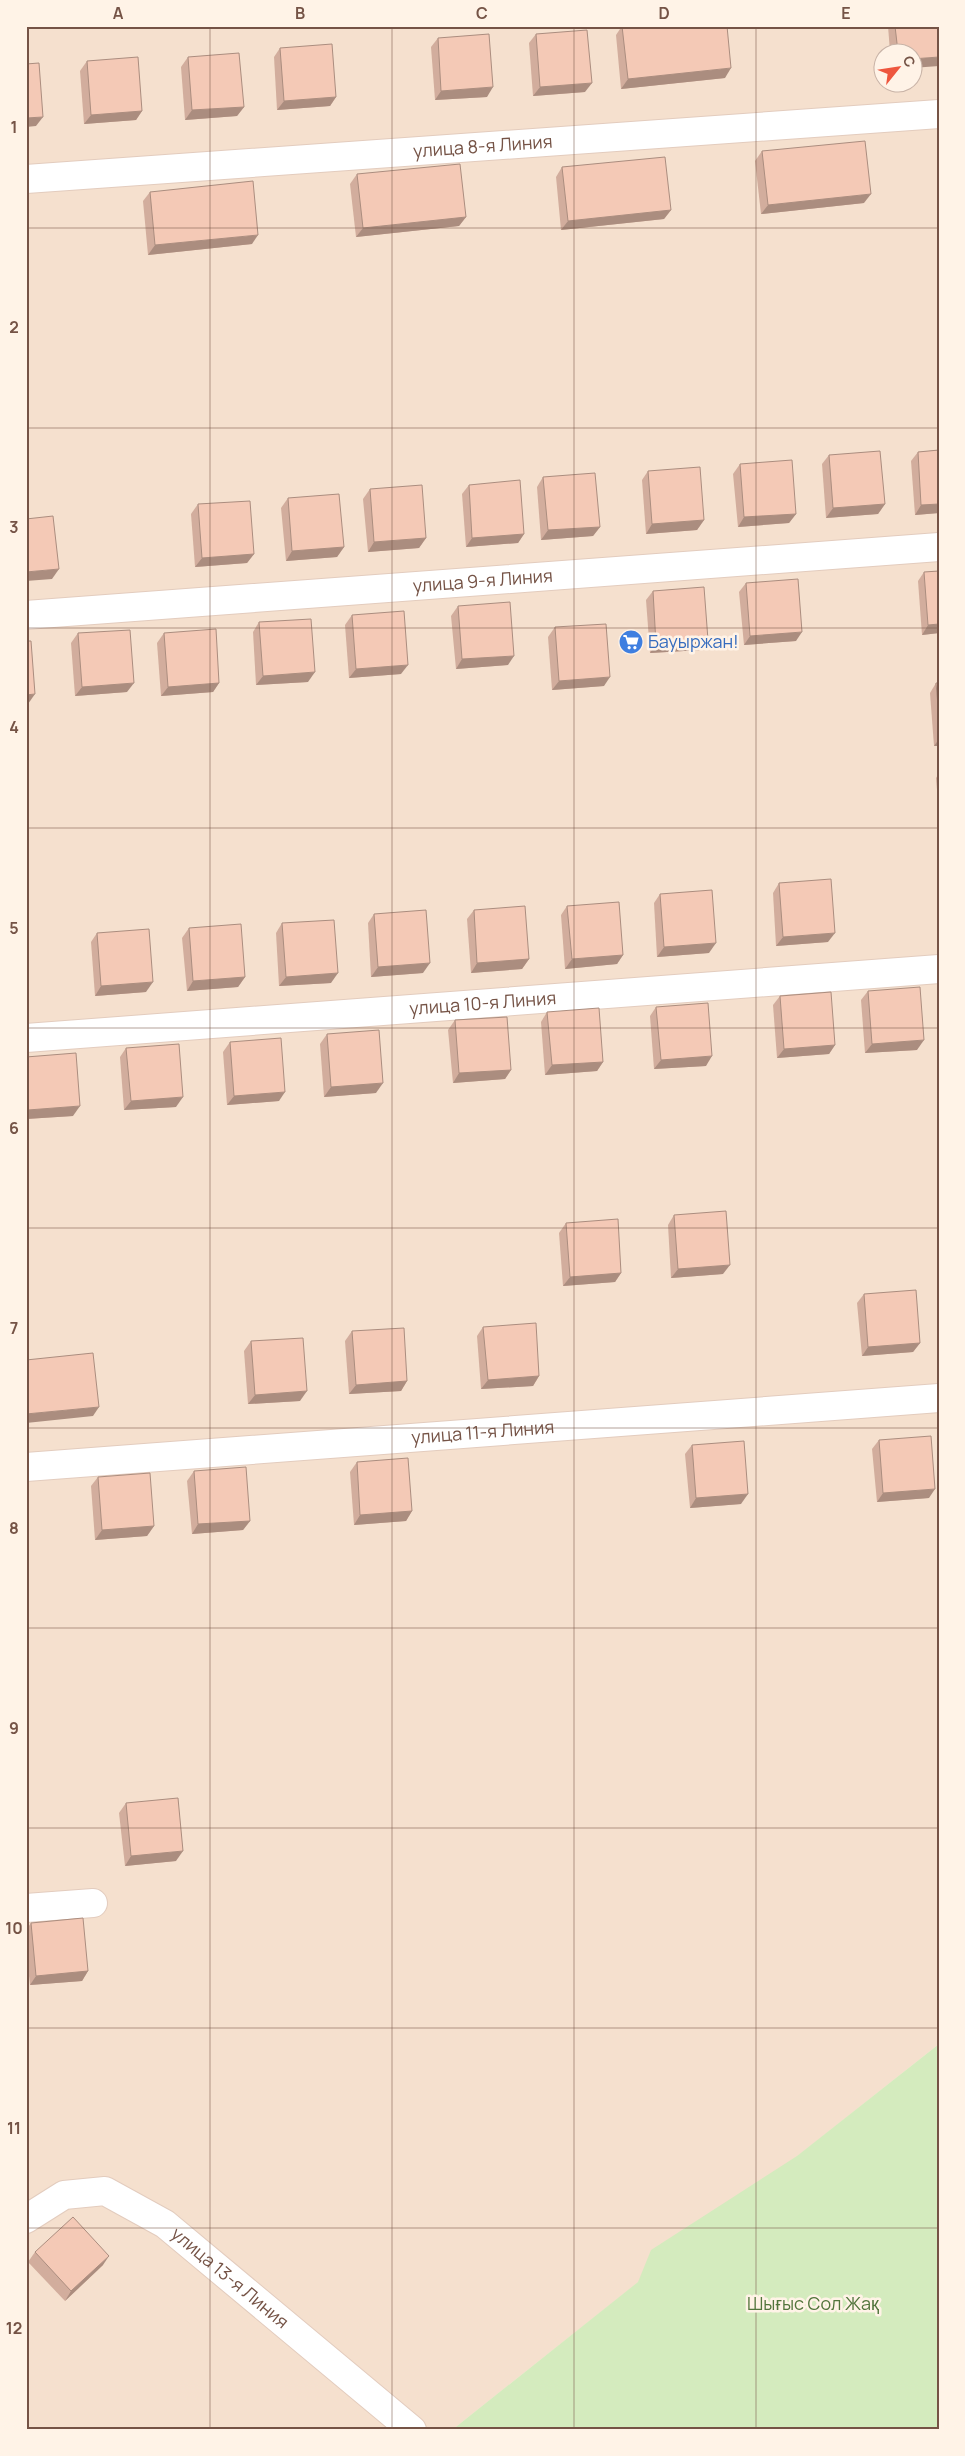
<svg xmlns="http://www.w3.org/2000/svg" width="965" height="2456" font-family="Manrope,sans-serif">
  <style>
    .residential { fill: #f5e0ce; fill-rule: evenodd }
    .green { fill: #d4ebbe }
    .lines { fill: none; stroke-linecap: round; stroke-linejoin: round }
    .street-casing { stroke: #e3ccbe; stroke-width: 30 }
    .street { stroke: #fff; stroke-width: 28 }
    .wall { fill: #d2ad9d }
    .shaded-wall { fill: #ab8d7f }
    .building { fill: #f4c9b6; stroke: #ab8d7f }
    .grid { fill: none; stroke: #755346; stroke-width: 1; stroke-opacity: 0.55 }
    .labels { text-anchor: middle; stroke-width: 5; stroke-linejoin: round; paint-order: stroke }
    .street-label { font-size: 18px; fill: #755346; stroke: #fff3e7 }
    .shop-label { font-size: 18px; fill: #366cbe; stroke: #fff3e7; text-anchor: start }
    .park-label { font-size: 18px; fill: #52753c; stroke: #fff3e7 }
    .neatline { fill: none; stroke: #755346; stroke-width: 2 }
    .grid-label { font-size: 16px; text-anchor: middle; font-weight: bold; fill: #755346 }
  </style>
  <rect width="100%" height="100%" fill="#fdefe0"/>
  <path class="residential" d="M26 26H939V2044L452 2430H26ZM882 52H912V82H882Z"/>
  <path class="green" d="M939 2044V2430H452L638 2282 651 2250 797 2156Z"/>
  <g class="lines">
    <defs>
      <g id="street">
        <path id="s1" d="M26 179 939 114"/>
        <path id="s2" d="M26 615 939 547"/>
        <path id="s3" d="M26 1038 939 969"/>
        <path id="s4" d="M26 1467 939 1398"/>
        <path d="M26 1908 93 1903"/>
        <path id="s5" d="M26 2219 64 2195 105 2191 165 2224 412 2430"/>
      </g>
    </defs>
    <use href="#street" class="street-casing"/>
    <use href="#street" class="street"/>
  </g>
  <g class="wall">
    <path d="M622 26 725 78 621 89 616 35Z"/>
    <path d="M888 26H939L912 52H890Z"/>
    <path d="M536 34 585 92 533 96 529 43Z"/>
    <path d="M438 38 487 97 435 100 431 47Z"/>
    <path d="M280 48 336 97 330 106 277 110 274 57Z"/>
    <path d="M188 57 244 107 237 116 185 120 181 67Z"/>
    <path d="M87 61 142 111 136 120 84 124 80 71Z"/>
    <path d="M762 151 864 203 761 214 755 161Z"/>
    <path d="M562 167 671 210 664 219 561 230 556 177Z"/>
    <path d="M357 174 466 217 459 226 356 237 350 184Z"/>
    <path d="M150 192 252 244 148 255 143 201Z"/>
    <path d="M939 450V513L915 515 911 461 918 452Z"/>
    <path d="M829 455 885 504 878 514 826 518 822 464Z"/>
    <path d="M740 464 796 514 789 523 738 527 733 474Z"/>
    <path d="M648 471 704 520 697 530 646 534 642 480Z"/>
    <path d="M543 477 600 527 593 536 541 540 537 487Z"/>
    <path d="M469 485 524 534 518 543 466 547 462 494Z"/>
    <path d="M370 489 426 538 419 548 368 552 363 499Z"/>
    <path d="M288 498 344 547 337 557 286 561 281 508Z"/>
    <path d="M198 504 254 554 247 563 195 567 191 514Z"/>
    <path d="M939 571V633L922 635 918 581 924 572Z"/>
    <path d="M746 583 796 641 744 645 739 592Z"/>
    <path d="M653 591 701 650 650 653 646 600Z"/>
    <path d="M458 606 508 665 456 669 451 616Z"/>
    <path d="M352 615 401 674 349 678 345 625Z"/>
    <path d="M259 622 308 682 256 685 253 632Z"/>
    <path d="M555 627 604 686 552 690 548 637Z"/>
    <path d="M78 633 127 692 75 696 71 643Z"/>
    <path d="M164 633 219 683 213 692 161 696 157 643Z"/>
    <path d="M936 683H939V746H934L930 693Z"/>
    <path d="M939 773V814L936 778Z"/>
    <path d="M779 883 828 942 776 946 773 893Z"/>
    <path d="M660 894 709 953 657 957 654 903Z"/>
    <path d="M567 906 623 955 617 964 565 969 561 915Z"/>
    <path d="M474 910 529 959 522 969 471 973 467 919Z"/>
    <path d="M374 914 423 973 371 977 368 923Z"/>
    <path d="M282 923 331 983 279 986 276 933Z"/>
    <path d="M189 928 245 977 238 987 187 991 182 938Z"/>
    <path d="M97 933 146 992 95 996 91 942Z"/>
    <path d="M868 991 917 1050 865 1053 861 1000Z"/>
    <path d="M780 996 835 1045 829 1054 777 1058 773 1005Z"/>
    <path d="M656 1007 706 1066 654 1069 650 1016Z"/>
    <path d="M547 1012 603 1062 597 1071 545 1075 541 1022Z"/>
    <path d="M455 1020 511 1070 505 1079 453 1083 448 1030Z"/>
    <path d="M327 1034 376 1093 324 1097 320 1044Z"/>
    <path d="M230 1042 279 1101 227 1105 223 1052Z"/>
    <path d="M126 1048 176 1107 124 1110 120 1057Z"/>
    <path d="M26 1057 73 1116 26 1119Z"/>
    <path d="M674 1215 723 1274 671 1278 668 1225Z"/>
    <path d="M566 1223 621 1273 615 1282 563 1286 559 1233Z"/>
    <path d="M864 1294 920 1343 913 1352 862 1356 857 1303Z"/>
    <path d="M483 1327 539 1376 533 1386 481 1389 477 1336Z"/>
    <path d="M352 1331 407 1381 401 1391 349 1394 345 1341Z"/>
    <path d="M251 1341 300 1401 248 1404 244 1351Z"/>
    <path d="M879 1440 929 1498 877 1502 872 1449Z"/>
    <path d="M692 1445 741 1504 690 1508 685 1454Z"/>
    <path d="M357 1462 412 1511 406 1521 354 1525 350 1472Z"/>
    <path d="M194 1471 250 1521 243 1530 192 1534 187 1481Z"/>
    <path d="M98 1477 154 1526 147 1536 95 1540 91 1486Z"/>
    <path d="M126 1803 176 1861 125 1866 119 1813Z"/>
    <path d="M31 1923 88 1971 82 1981 30 1985 26 1949V1930Z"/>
    <path d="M35 2252 103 2265 65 2301 28 2262Z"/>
  </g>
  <g class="shaded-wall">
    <path d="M939 57V66L912 68V59Z"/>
    <path d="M731 68 725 78 621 89 628 79Z"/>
    <path d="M592 83 585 92 533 96 540 87Z"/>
    <path d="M493 87 487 97 435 100 441 91Z"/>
    <path d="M336 97 330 106 277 110 284 101Z"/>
    <path d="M244 107 237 116 185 120 192 110Z"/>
    <path d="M142 111 136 120 84 124 91 115Z"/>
    <path d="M43 117 36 126 26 127V118Z"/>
    <path d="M871 194 864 203 761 214 768 205Z"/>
    <path d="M671 210 664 219 561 230 568 221Z"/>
    <path d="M466 217 459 226 356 237 363 228Z"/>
    <path d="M258 235 252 244 148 255 155 245Z"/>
    <path d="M885 504 878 514 826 518 833 508Z"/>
    <path d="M939 504V513L915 515 921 505Z"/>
    <path d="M796 514 789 523 738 527 744 517Z"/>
    <path d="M704 520 697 530 646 534 652 524Z"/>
    <path d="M600 527 593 536 541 540 548 530Z"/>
    <path d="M524 534 518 543 466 547 472 538Z"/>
    <path d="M426 538 419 548 368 552 374 542Z"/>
    <path d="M344 547 337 557 286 561 292 551Z"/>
    <path d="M254 554 247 563 195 567 202 558Z"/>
    <path d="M59 569 52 579 26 581V572Z"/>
    <path d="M939 624V633L922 635 928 625Z"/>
    <path d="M802 632 796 641 744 645 750 636Z"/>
    <path d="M708 640 701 650 650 653 656 644Z"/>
    <path d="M514 656 508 665 456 669 462 659Z"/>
    <path d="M408 665 401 674 349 678 356 669Z"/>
    <path d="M315 672 308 682 256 685 263 676Z"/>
    <path d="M610 677 604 686 552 690 559 681Z"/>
    <path d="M134 683 127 692 75 696 82 687Z"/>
    <path d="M219 683 213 692 161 696 168 687Z"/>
    <path d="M35 694 28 704H26V695Z"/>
    <path d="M939 739V746H934Z"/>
    <path d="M835 933 828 942 776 946 783 937Z"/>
    <path d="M716 943 709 953 657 957 664 947Z"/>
    <path d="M623 955 617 964 565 969 572 959Z"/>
    <path d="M529 959 522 969 471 973 477 963Z"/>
    <path d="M430 963 423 973 371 977 378 967Z"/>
    <path d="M338 973 331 983 279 986 286 977Z"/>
    <path d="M245 977 238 987 187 991 193 981Z"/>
    <path d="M153 982 146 992 95 996 101 986Z"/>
    <path d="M924 1040 917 1050 865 1053 872 1044Z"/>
    <path d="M835 1045 829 1054 777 1058 784 1049Z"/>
    <path d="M712 1056 706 1066 654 1069 661 1060Z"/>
    <path d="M603 1062 597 1071 545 1075 552 1065Z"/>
    <path d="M511 1070 505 1079 453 1083 459 1073Z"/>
    <path d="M383 1083 376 1093 324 1097 331 1087Z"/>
    <path d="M285 1092 279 1101 227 1105 234 1096Z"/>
    <path d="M183 1097 176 1107 124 1110 131 1101Z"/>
    <path d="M80 1106 73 1116 26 1119V1113L28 1110Z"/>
    <path d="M730 1265 723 1274 671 1278 678 1269Z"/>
    <path d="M621 1273 615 1282 563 1286 570 1277Z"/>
    <path d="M920 1343 913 1352 862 1356 868 1347Z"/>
    <path d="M539 1376 533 1386 481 1389 488 1380Z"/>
    <path d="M407 1381 401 1391 349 1394 356 1385Z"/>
    <path d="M307 1391 300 1401 248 1404 255 1395Z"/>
    <path d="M99 1407 93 1416 26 1423V1414Z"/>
    <path d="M935 1489 929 1498 877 1502 883 1493Z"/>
    <path d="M748 1494 741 1504 690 1508 696 1498Z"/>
    <path d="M412 1511 406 1521 354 1525 360 1515Z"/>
    <path d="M250 1521 243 1530 192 1534 198 1524Z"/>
    <path d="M154 1526 147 1536 95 1540 102 1530Z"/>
    <path d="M183 1851 176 1861 125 1866 131 1856Z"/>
    <path d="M88 1971 82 1981 30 1985 36 1976Z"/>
    <path d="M109 2256 103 2265 65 2301 71 2291Z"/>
  </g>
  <g class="building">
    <path d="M622 26H727L731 68 628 79Z"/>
    <path d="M895 26H939V57L912 59V52H898Z"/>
    <path d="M587 30 592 83 540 87 536 34Z"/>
    <path d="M489 34 493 87 441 91 438 38Z"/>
    <path d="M332 44 336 97 284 101 280 48Z"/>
    <path d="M239 53 244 107 192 110 188 57Z"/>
    <path d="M138 57 142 111 91 115 87 61Z"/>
    <path d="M39 63 43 117 26 118V64Z"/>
    <path d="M865 141 871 194 768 205 762 151Z"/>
    <path d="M665 157 671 210 568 221 562 167Z"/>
    <path d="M460 164 466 217 363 228 357 174Z"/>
    <path d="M253 181 258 235 155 245 150 192Z"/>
    <path d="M939 450V504L921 505 918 452Z"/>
    <path d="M880 451 885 504 833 508 829 455Z"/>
    <path d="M792 460 796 514 744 517 740 464Z"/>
    <path d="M700 467 704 520 652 524 648 471Z"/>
    <path d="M595 473 600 527 548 530 543 477Z"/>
    <path d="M520 480 524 534 472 538 469 485Z"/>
    <path d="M422 485 426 538 374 542 370 489Z"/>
    <path d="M339 494 344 547 292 551 288 498Z"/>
    <path d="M250 501 254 554 202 558 198 504Z"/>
    <path d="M53 516 59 569 26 572V519Z"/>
    <path d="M939 571V624L928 625 924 572Z"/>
    <path d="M798 579 802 632 750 636 746 583Z"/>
    <path d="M704 587 708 640 656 644 653 591Z"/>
    <path d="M510 602 514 656 462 659 458 606Z"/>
    <path d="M404 611 408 665 356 669 352 615Z"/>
    <path d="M311 619 315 672 263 676 259 622Z"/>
    <path d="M606 624 610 677 559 681 555 627Z"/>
    <path d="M216 629 219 683 168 687 164 633Z"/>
    <path d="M130 630 134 683 82 687 78 633Z"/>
    <path d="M26 641H31L35 694 26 695Z"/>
    <path d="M936 683H939V717Z"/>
    <path d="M831 879 835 933 783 937 779 883Z"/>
    <path d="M712 890 716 943 664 947 660 894Z"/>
    <path d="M619 902 623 955 572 959 567 906Z"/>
    <path d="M525 906 529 959 477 963 474 910Z"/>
    <path d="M426 910 430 963 378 967 374 914Z"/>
    <path d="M334 920 338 973 286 977 282 923Z"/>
    <path d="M241 924 245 977 193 981 189 928Z"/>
    <path d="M149 929 153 982 101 986 97 933Z"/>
    <path d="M920 987 924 1040 872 1044 868 991Z"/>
    <path d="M831 992 835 1045 784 1049 780 996Z"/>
    <path d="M708 1003 712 1056 661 1060 656 1007Z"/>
    <path d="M599 1008 603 1062 552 1065 547 1012Z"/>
    <path d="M507 1017 511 1070 459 1073 455 1020Z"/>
    <path d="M379 1030 383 1083 331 1087 327 1034Z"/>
    <path d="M281 1038 285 1092 234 1096 230 1042Z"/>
    <path d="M179 1044 183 1097 131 1101 126 1048Z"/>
    <path d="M76 1053 80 1106 28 1110 26 1085V1057Z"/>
    <path d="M726 1211 730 1265 678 1269 674 1215Z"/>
    <path d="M618 1219 621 1273 570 1277 566 1223Z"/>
    <path d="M916 1290 920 1343 868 1347 864 1294Z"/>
    <path d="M536 1323 539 1376 488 1380 483 1327Z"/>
    <path d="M404 1328 407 1381 356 1385 352 1331Z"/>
    <path d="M303 1338 307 1391 255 1395 251 1341Z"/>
    <path d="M93 1353 99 1407 26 1414V1360Z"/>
    <path d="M931 1436 935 1489 883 1493 879 1440Z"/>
    <path d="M744 1441 748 1494 696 1498 692 1445Z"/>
    <path d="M408 1458 412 1511 360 1515 357 1462Z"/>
    <path d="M246 1467 250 1521 198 1524 194 1471Z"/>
    <path d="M150 1473 154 1526 102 1530 98 1477Z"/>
    <path d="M178 1798 183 1851 131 1856 126 1803Z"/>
    <path d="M83 1918 88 1971 36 1976 31 1923Z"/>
    <path d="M73 2217 109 2256 71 2291 35 2252Z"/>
  </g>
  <path class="grid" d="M210 26V2430M392 26V2430M574 26V2430M756 26V2430M26 228H939M26 428H939M26 628H939M26 828H939M26 1028H939M26 1228H939M26 1428H939M26 1628H939M26 1828H939M26 2028H939M26 2228H939"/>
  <defs>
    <symbol id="supermarket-disc" viewBox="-11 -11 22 22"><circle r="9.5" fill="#3f7fe0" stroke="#fff3e7"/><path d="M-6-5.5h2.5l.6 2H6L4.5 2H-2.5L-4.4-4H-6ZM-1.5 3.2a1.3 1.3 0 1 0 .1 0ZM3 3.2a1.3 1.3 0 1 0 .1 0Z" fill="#fff"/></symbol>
  </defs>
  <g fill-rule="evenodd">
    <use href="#supermarket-disc" x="617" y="628" width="28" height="28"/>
  </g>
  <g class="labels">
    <g class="street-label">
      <text dy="6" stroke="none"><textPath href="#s1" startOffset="458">улица 8-я Линия</textPath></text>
      <text dy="6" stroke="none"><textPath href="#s2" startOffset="458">улица 9-я Линия</textPath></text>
      <text dy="6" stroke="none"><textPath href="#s3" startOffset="458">улица 10-я Линия</textPath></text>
      <text dy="6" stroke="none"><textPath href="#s4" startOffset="458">улица 11-я Линия</textPath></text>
      <text dy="6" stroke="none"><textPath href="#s5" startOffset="239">улица 13-я Линия</textPath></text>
    </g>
    <g class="shop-label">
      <text x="648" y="648">Бауыржан!</text>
    </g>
    <g class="park-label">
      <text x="813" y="2310">Шығыс Сол Жақ</text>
    </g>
  </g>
  <rect width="965" height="2456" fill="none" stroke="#fff3e7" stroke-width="55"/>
  <g transform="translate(898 68) rotate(60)"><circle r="24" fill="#fff3e7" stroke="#c8b3a7"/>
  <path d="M0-4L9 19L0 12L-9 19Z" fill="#ee563e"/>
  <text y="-8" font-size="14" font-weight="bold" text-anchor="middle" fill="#755346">С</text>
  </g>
  <rect x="28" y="28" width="910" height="2400" class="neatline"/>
  <g class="grid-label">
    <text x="118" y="19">A</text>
    <text x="300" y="19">B</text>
    <text x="482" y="19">C</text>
    <text x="664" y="19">D</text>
    <text x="846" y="19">E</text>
    <text x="14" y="133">1</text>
    <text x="14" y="333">2</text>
    <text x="14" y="533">3</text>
    <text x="14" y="733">4</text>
    <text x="14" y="934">5</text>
    <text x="14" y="1134">6</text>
    <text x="14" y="1334">7</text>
    <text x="14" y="1534">8</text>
    <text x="14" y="1734">9</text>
    <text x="14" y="1934">10</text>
    <text x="14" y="2134">11</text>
    <text x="14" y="2334">12</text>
  </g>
</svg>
